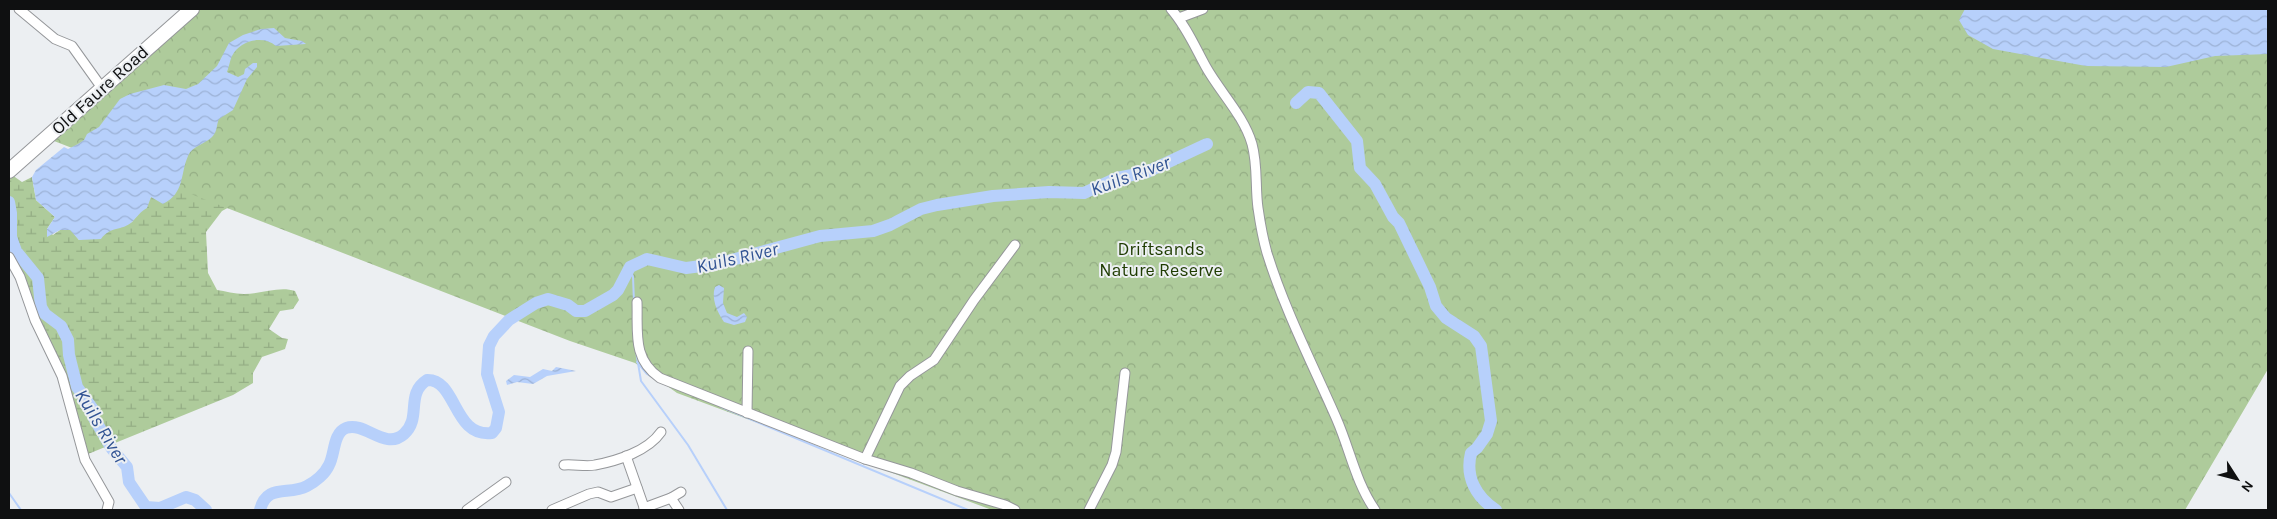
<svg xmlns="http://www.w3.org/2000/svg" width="2277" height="519" font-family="Karla,sans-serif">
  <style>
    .wetland { fill: url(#wetland-marsh) }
    .park { fill: url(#park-crowns) }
    .water { fill: url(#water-waves) }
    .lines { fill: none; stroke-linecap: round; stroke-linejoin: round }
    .stream { stroke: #b7d0fb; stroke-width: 2 }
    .river { stroke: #b7d0fb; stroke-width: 12 }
    .minor-casing { stroke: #95979a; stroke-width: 11 }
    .primary-casing { stroke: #95979a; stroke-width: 16 }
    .minor { stroke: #fff; stroke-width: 9 }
    .primary { stroke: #fff; stroke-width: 14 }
    .labels { text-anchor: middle; stroke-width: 4; stroke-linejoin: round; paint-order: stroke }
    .street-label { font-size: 18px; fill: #0f1011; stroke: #eceff2 }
    .park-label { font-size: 18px; fill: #1f3c01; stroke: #eceff2 }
    .water-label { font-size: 19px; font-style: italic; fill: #315393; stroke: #eceff2 }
  </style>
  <defs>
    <pattern id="wetland-marsh" width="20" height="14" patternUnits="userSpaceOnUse" patternTransform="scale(1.25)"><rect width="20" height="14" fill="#aecb9b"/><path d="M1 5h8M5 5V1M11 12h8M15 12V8" fill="none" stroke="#94ad84"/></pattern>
    <pattern id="park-crowns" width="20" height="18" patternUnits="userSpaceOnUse" patternTransform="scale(1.25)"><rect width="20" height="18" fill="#aecb9b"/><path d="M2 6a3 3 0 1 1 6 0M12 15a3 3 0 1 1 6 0" fill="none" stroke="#94ad84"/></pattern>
    <pattern id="water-waves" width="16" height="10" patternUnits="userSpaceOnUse" patternTransform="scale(1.25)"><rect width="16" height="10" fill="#b7d0fb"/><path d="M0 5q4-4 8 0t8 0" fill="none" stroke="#9cb2d6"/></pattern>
  </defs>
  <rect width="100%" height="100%" fill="#eceff2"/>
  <path class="wetland" d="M12 175 22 182 32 177 36 200 55 217 47 229 53 235 60 230H71L79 240 132 222 151 197 184 178 244 199 222 211 206 232 208 273 217 290C225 291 235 294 244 294 261 294 279 286 295 291L299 300 293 309 280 311 269 329 282 338 288 339 285 349 262 357 253 373V383L233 395 88 454 77 420 19 267 9 248V178Z"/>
  <path class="park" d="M200 9H2268V369L2185 510H992L677 393 635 363 570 341 54 141Z"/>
  <g class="water">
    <path d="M1965 9H2268V54L2215 56 2166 67 2086 66 1993 49 1968 35 1959 20Z"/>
    <path d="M274 28 285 38 302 41 306 44 276 46C263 35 240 40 232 56 230 60 229 67 227 72L238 77 244 74 245 69 253 63H257V67L247 79 233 110 219 119C216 125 218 131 212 137 205 144 192 146 188 156 180 174 185 193 163 204L151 197 147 208C140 212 138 216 132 222 122 231 110 226 101 239L79 240 70 230H60L47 237V229L55 217 36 200 32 177 36 170 64 147 68 149 78 144 84 140 87 134 99 127 120 99 130 94 164 85 186 89 198 84 217 66 229 43 243 35 261 29Z"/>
    <path d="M719 285 724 288 723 303 727 313 737 317 744 313 747 317 745 322 734 325 724 322C717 312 711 298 715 287Z"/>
    <path d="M556 367 576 371 547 376 533 384 517 382 507 385 506 381 514 375 530 377 543 369 552 371Z"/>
  </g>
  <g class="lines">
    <g class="stream">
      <path d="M630 267 633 277 634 302"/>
      <path d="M636 351 641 381 688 445 727 510"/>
      <path d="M637 362 647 374 652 377"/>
      <path d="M721 407 968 510"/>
      <path d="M9 493 21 510"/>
    </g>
    <g class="river">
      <path d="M1296 103 1308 92 1319 93 1357 141 1360 168 1375 184 1393 217 1399 223 1430 287 1436 306 1446 318 1474 336 1481 346 1491 421 1487 434 1477 448 1471 453C1465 477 1476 497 1496 510"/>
      <path d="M9 202 11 213V237L16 251 38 278 41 307 45 314 61 326 68 340 69 355 77 387 92 408 94 418 112 449 127 467 129 482 146 507 160 508 186 497 195 500 206 510"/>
      <path d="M260 510C267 483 288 496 307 486 315 482 325 474 329 465 335 454 333 433 346 428 365 421 385 451 404 434 422 418 405 394 427 380 457 379 453 438 492 433L496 428 499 412 487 374 489 346 494 336 509 320 536 303 548 299 568 305 576 311H585L613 295 618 290 630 267 647 259 686 268 717 264 820 236 873 231 890 225 921 209 937 205 993 196 1049 192 1084 193 1117 178 1147 172 1207 144"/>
    </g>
    <defs>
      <g id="minor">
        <path d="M19 9 55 39 72 46 102 88"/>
        <path d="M1171 9C1186 26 1195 47 1206 67 1220 92 1244 116 1252 144 1258 166 1255 187 1258 208 1260 222 1263 239 1267 253 1285 311 1313 365 1337 420 1350 450 1356 483 1375 510"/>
        <path d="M1179 18 1203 9"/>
        <path d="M9 257 20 277 35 320 62 376 85 460 109 502 107 510"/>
        <path d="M637 302C638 332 632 359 660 378L865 459 911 473 957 491 1005 505 1015 510"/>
        <path d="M747 413 748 351"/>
        <path d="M626 456 645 510"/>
        <path d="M865 459 900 386 910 376 934 360 974 300 1015 245"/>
        <path d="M564 465C574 464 586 467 595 465 617 461 648 451 661 432"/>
        <path d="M644 508 671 498"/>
        <path d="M467 510 506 482"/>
        <path d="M552 510 589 494 598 492 611 497 637 488"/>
        <path d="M679 510 671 498 681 492"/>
        <path d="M1089 510 1112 465 1116 452 1125 373"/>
      </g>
      <path id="primary" d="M9 171 192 9"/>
    </defs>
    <use href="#minor" class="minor-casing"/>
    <use href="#primary" class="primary-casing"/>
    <use href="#minor" class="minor"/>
    <use href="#primary" class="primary"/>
  </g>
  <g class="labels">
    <g class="street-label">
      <text transform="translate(100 90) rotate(-42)" y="6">Old Faure Road</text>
    </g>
    <g class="park-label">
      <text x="1161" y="255">Driftsands<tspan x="1161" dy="21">Nature Reserve</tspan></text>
    </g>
    <g class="water-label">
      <text transform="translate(1130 175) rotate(-20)" y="7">Kuils River</text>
      <text transform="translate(737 257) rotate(-13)" y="7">Kuils River</text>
      <text transform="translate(102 426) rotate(59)" y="7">Kuils River</text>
    </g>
  </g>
  <rect width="2277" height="519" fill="none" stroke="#0f1011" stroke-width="20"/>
  <g transform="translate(2237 479) rotate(126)" stroke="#eceff2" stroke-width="4" paint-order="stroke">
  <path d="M0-4L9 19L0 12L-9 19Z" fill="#0f1011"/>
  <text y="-8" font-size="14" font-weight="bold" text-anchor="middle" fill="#0f1011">N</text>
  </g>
</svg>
